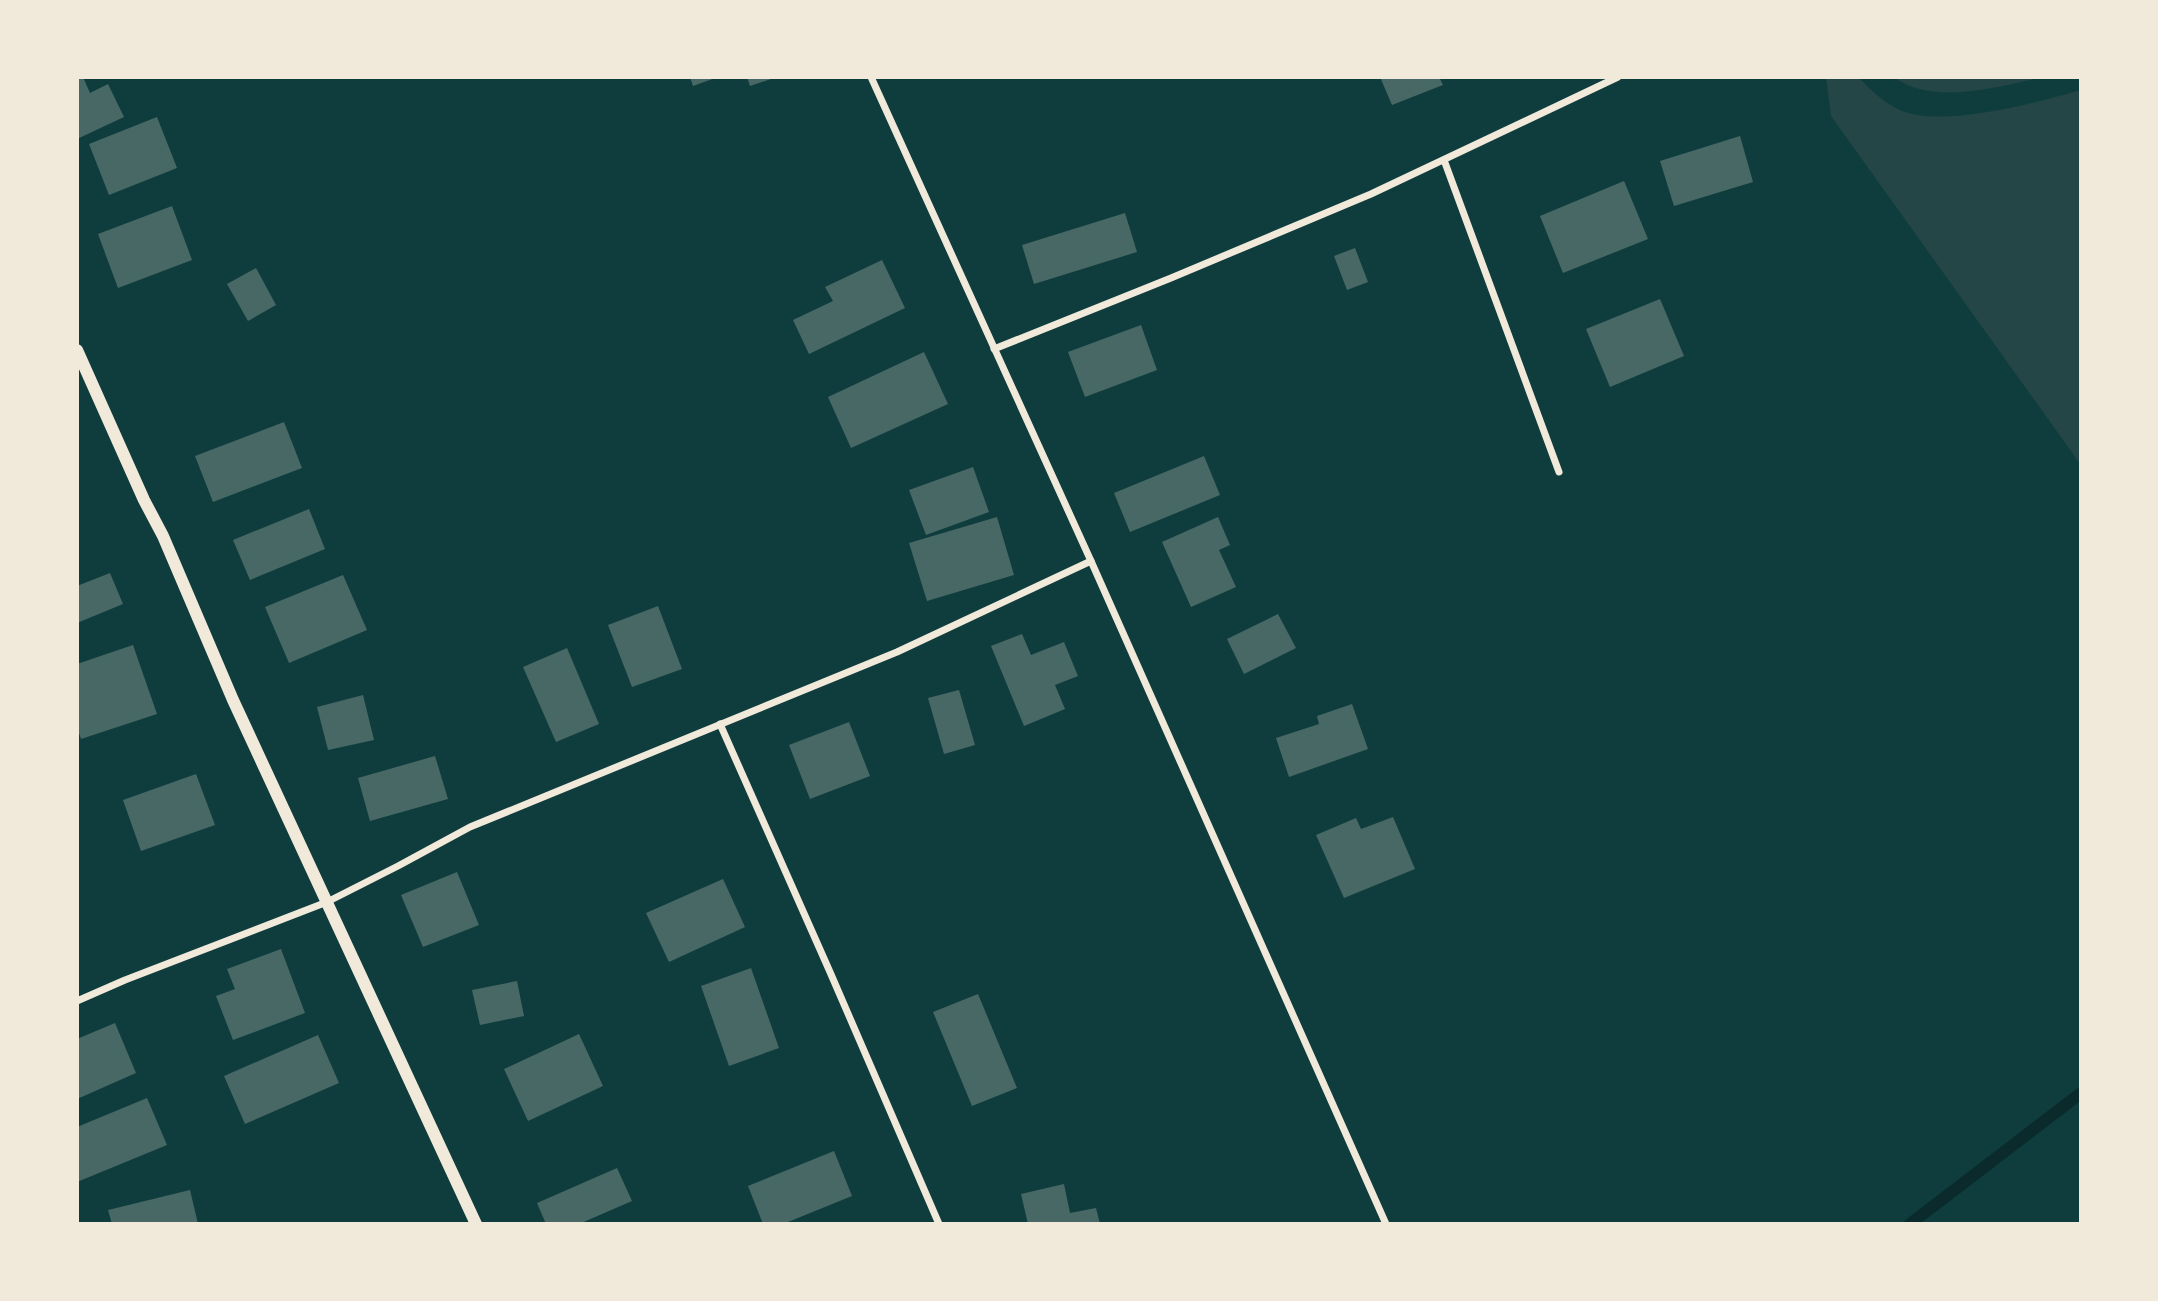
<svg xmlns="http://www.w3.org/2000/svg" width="2158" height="1301" font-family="Signika,sans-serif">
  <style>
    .green { fill: #244646 }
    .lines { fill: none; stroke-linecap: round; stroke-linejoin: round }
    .stream { stroke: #0a2a2b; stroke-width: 12 }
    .building { fill: #486865 }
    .minor { stroke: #f1e9da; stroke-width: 7 }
    .tertiary { stroke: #f1e9da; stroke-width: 12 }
  </style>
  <rect width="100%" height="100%" fill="#0f3d3e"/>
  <g class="green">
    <path d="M1826 77H1858C1871 90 1884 103 1900 110 1940 129 2039 102 2081 90V465L1831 116Z"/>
    <path d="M1894 77H2043C2000 87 1932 106 1894 77Z"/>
  </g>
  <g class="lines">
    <path class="stream" d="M1910 1224 2081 1093"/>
  </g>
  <g class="building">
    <path d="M77 77H83L90 93 108 84 124 117 77 139Z"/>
    <path d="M690 77H718L693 86Z"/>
    <path d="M747 77H774V78L750 86Z"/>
    <path d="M1380 77H1439L1443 85 1392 105Z"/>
    <path d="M157 117 177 168 109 195 89 144Z"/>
    <path d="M1740 136 1753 182 1674 206 1660 161Z"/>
    <path d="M1624 181 1648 239 1563 273 1540 216Z"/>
    <path d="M172 206 192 260 118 288 98 234Z"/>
    <path d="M1125 213 1137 252 1034 284 1022 245Z"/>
    <path d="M1355 248 1368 282 1347 290 1334 256Z"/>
    <path d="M882 260 905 308 809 354 793 320 833 301 825 287Z"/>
    <path d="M256 268 276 305 248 321 227 284Z"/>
    <path d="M1660 299 1684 356 1610 387 1586 329Z"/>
    <path d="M1141 325 1157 370 1085 397 1068 352Z"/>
    <path d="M924 352 948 404 851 448 828 397Z"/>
    <path d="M284 422 302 468 213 502 195 456Z"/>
    <path d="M1204 456 1220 495 1130 532 1114 493Z"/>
    <path d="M973 467 989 512 926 535 909 490Z"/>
    <path d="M309 509 325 549 250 580 233 540Z"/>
    <path d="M997 517 1014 575 927 601 909 543Z"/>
    <path d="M1218 517 1230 545 1219 550 1236 587 1191 607 1162 542Z"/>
    <path d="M110 573 123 604 77 623V586Z"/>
    <path d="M343 575 367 630 289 663 265 607Z"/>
    <path d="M658 606 682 669 632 687 608 625Z"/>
    <path d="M1278 614 1296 648 1244 674 1227 639Z"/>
    <path d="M1022 634 1031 655 1064 642 1078 676 1055 685 1065 709 1024 726 991 646Z"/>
    <path d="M133 645 157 714 81 739 77 727V664Z"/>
    <path d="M567 648 599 724 556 742 523 667Z"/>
    <path d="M959 690 975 745 944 754 928 698Z"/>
    <path d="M363 695 374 740 328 750 317 707Z"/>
    <path d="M1352 704 1368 749 1289 777 1276 738 1319 724 1317 716Z"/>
    <path d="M849 722 870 776 810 799 789 745Z"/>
    <path d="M435 756 448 799 370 821 358 778Z"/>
    <path d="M196 774 215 825 141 851 123 800Z"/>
    <path d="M1393 817 1415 869 1344 898 1316 835 1356 818 1361 829Z"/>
    <path d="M457 872 479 925 423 947 401 895Z"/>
    <path d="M723 879 745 927 669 962 646 913Z"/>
    <path d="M281 949 305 1013 233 1040 216 996 235 989 227 969Z"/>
    <path d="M751 968 779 1048 729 1066 701 986Z"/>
    <path d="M517 981 524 1016 480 1025 472 990Z"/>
    <path d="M978 994 1017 1088 972 1106 933 1012Z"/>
    <path d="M115 1023 136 1073 77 1099V1039Z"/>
    <path d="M579 1034 603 1086 528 1121 504 1069Z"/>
    <path d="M318 1035 339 1083 245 1124 224 1076Z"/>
    <path d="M147 1098 167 1145 77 1182V1127Z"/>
    <path d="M834 1151 852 1196 783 1224H763L748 1186Z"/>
    <path d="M617 1168 632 1201 579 1224H546L537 1203Z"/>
    <path d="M1064 1184 1070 1213 1096 1208 1100 1224H1028L1021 1194Z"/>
    <path d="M190 1190 198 1224H112L108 1210Z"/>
  </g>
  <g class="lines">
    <g class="minor">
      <path d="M871 77 1091 561 1386 1224"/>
      <path d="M1444 160 1559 472"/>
      <path d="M994 349 1171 278 1371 194 1618 77"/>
      <path d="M720 724 830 972 939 1224"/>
      <path d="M77 1001 125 980 327 902 398 866 470 827 897 652 1091 561"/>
    </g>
    <path class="tertiary" d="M77 350 144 500 163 536 233 700 476 1224"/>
  </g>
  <rect width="2158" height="1301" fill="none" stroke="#f1e9da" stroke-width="158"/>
</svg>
